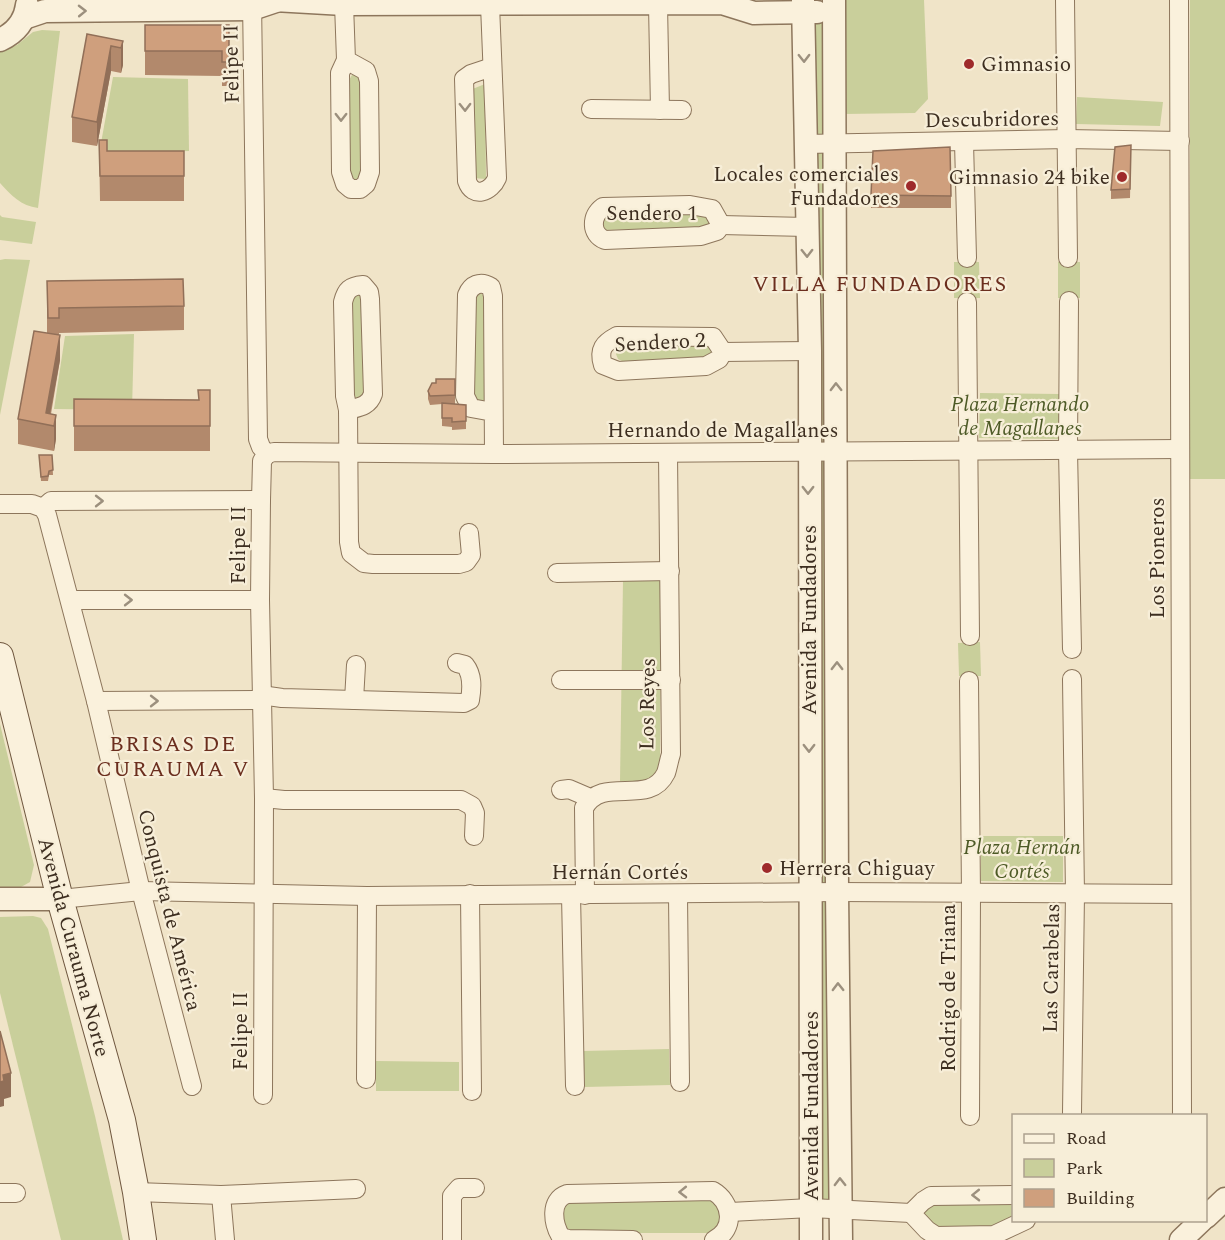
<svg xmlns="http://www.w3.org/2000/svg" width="1225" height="1240" font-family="Spectral,serif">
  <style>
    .green { fill: #c9cf9b }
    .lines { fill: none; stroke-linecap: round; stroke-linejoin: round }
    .minor-casing { stroke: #8d765c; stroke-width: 20 }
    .tertiary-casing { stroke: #8d765c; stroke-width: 25 }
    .secondary-casing { stroke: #6f573f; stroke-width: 28 }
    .minor { stroke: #faf1dc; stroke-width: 18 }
    .tertiary { stroke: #faf1dc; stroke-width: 22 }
    .secondary { stroke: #faf1dc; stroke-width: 26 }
    .wall { fill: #b2896c }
    .shaded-wall { fill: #916f58 }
    .building { fill: #cf9f7d; stroke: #916f58; stroke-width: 1.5 }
    .oneway { stroke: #9c907e }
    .poi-dot { fill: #9e2a2b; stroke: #f7eed8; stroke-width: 2 }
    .labels { text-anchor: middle; stroke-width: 4.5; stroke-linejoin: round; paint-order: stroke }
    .street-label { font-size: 21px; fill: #3d2e20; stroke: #f7eed8 }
    .poi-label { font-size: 21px; fill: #3d2e20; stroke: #f7eed8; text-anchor: start }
    .park-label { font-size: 21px; font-style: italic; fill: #4d5a26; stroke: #f7eed8 }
    .neighbourhood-label { font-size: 22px; letter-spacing: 1.5px; fill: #6b2e1e; stroke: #f7eed8 }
  </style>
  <rect width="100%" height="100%" fill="#f0e4c8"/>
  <g class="green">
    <path d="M845 0H924L928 99 915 113 844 114Z"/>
    <rect x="1190" y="0" width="35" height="479"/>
    <path d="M812 18H828L829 134 813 136Z"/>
    <path d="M42 30 60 31 38 208C21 206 11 195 0 183V49L17 45 33 32Z"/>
    <path d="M358 74 363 78 364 175 360 180 354 179 350 174 349 80 352 75Z"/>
    <path d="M113 77 188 79 189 151 99 154Z"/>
    <path d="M485 84 486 179 472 178 470 90Z"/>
    <path d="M1077 97 1163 102 1160 126 1076 124Z"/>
    <path d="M821 152 829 156 830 443H814L813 156Z"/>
    <path d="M711 213 710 227 606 230 602 228 600 216Z"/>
    <path d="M0 215 2 217 36 222 32 244 0 240Z"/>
    <path d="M5 259 30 260 0 415V260Z"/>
    <path d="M954 262H979L980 298H954Z"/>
    <rect x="1058" y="262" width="22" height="36"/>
    <path d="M362 292 367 393C362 397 359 399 353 397L348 294Z"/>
    <path d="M478 293 485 295 487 400 479 401 473 397 471 297Z"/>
    <path d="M134 334 132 410 54 409 65 336Z"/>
    <path d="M619 344 715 345 714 360 624 362 618 359 616 354Z"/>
    <path d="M980 393 1060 394V439L979 438Z"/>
    <path d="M822 459 831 463 833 881 824 885 815 881 814 462Z"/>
    <path d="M661 578 660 764 658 771 649 781H620L623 580Z"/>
    <path d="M980 642 981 676H959L958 643Z"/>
    <path d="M0 724 34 865 30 882 21 887 0 888Z"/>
    <path d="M981 836H1063V882L981 881Z"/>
    <path d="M824 901 832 904V1200L825 1202 816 1199V905Z"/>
    <path d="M33 916 41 918 48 929 95 1116 123 1240H61L0 993V917Z"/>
    <path d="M669 1049 670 1085 585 1087 583 1051Z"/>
    <path d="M376 1061 459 1062V1091H376Z"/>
    <path d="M704 1196 719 1203 721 1227 717 1233H571L562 1226V1203Z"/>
    <path d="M1013 1200 1014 1220 1001 1227 939 1231 921 1211 927 1204Z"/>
  </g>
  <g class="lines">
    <defs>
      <g id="minor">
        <path d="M252 0 258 439 261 447 267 454 262 461 261 500 260 600 264 798 263 1095"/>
        <path d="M1065 0 1068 258"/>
        <path d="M1179 0 1182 1116"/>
        <path d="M344 4 346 60 340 73 341 172 345 184 351 189H360L366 184 370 172 369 81 366 71 346 60"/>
        <path d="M658 4 660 110"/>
        <path d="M490 5 497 178C491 192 473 199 467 181L464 79 471 74 492 67"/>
        <path d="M591 109 682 110"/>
        <path d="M964 142 967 258"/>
        <path d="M805 144 1067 139 1180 141"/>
        <path d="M690 205 712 209 721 225 717 231 701 236 605 240C590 234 591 216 603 207Z"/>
        <path d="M721 225 807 227"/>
        <path d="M1069 301 1068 450 1072 649"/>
        <path d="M967 302 970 636"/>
        <path d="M617 336 713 337 723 352 719 359 706 366 618 371 603 365C598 349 604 343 617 336Z"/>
        <path d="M723 352 810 351"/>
        <path d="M348 410C360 407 369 406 373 394L370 299 369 292 363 285C350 286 346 290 343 302L345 396 348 410 349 542 351 553 364 563 373 564H459L466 562 471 555 469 533"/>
        <path d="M493 412 471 408 465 396 467 295C471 285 480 280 491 287L493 296 494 454"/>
        <path d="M267 454 274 452 494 454 1179 449"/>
        <path d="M0 504H32L43 508 47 515 96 701 141 891 192 1086"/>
        <path d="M43 508 51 501 261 500"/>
        <path d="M557 573 670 571"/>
        <path d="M70 600H260"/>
        <path d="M1072 679 1075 894 1072 1113"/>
        <path d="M561 680H671"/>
        <path d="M969 681 971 894 970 1116"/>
        <path d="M261 695 282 698 464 703 470 700C472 688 473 675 465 665L457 663"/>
        <path d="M354 700 356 665"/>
        <path d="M96 701 261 700"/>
        <path d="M561 790 569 789 590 798"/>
        <path d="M264 798 284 800H461L472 806 475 813 474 836"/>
        <path d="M470 894 472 1091"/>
        <path d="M571 895 575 1086"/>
        <path d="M585 895 584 808C603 774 649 808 666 773 668 767 669 760 671 754L668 453"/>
        <path d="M678 895 680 1082"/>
        <path d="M60 899 141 891 367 896 837 892 1181 894"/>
        <path d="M366 1079 367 896"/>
        <path d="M136 1192 221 1195 356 1189"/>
        <path d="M0 1193H16"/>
        <path d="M221 1195 225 1240"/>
        <path d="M1014 1195 931 1196 923 1201 911 1213 927 1230 936 1236 994 1235 1026 1220"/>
        <path d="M730 1212 811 1208 911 1213"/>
        <path d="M452 1240V1196L459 1188H475"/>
        <path d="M633 1240 568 1239 561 1237C553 1224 549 1200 567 1194L713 1191C732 1202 736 1229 714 1240"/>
      </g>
      <g id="tertiary">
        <path d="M274 0 344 4 722 3 754 13 817 12"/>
        <path d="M803 0 810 351 811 1240"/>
        <path d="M834 0 837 892 841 1240"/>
        <path d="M24 18 45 11 252 9 276 1"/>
        <path d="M0 40C15 33 25 22 27 5"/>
        <path d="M0 899H60"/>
        <path d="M1206 1217 1225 1199"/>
        <path d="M1181 1240 1202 1220"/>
      </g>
      <path id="secondary" d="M0 656 60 899 122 1120 136 1192 143 1240"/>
    </defs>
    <use href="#minor" class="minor-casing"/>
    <use href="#tertiary" class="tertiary-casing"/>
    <use href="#secondary" class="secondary-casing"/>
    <use href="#minor" class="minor"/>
    <use href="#tertiary" class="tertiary"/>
    <use href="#secondary" class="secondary"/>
  </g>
  <g class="wall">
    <path d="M145 25H229V86H222V76L145 75Z"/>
    <path d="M87 34 123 41V65L121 73 111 71 97 146 72 142V117Z"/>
    <path d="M99 140 107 151H184V201H100Z"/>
    <path d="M1131 145 1130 198 1111 199V190Z"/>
    <path d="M871 195 951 196V208H871Z"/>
    <path d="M47 281 184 306V330L59 333 60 360 51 414 56 415V439L54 451 18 444V419L47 333Z"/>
    <path d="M455 379V404L466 405V429L452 430V427L442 426V404L430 405 428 399V391Z"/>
    <path d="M210 390V451H74V399L198 400Z"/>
    <path d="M39 455H52L53 475H49L48 481H41Z"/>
  </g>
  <g class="shaded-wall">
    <path d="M123 41V65L121 73V48Z"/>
    <path d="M111 46V71L97 146V122Z"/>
    <path d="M60 335V360L48 425 46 413Z"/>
    <path d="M56 415V439L54 451V426Z"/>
    <path d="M11 1073V1097L4 1099V1106L0 1107V1082L3 1075Z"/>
  </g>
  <g class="building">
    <path d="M145 25H229V62H222V51H145Z"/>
    <path d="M87 34 123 41 121 48 111 46 97 122 72 117Z"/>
    <path d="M99 140H107V151H184V176H100Z"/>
    <path d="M1131 145 1130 189 1111 190 1115 147Z"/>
    <path d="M950 147 951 196 871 195 873 151Z"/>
    <path d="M183 279 184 306 59 308V318H48L47 281Z"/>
    <path d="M34 331 60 335 46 413 56 415 54 426 18 419Z"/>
    <path d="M436 379H455V395L430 396 428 391 432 383H436Z"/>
    <path d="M198 390H210V426H74V399L199 400Z"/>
    <path d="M442 403 466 405V421L452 422V418H442Z"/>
    <path d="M39 455H52L53 470 49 471 48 476 41 477Z"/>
    <path d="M0 1031 11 1073 3 1075 4 1081 0 1082Z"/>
  </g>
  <defs><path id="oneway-chevron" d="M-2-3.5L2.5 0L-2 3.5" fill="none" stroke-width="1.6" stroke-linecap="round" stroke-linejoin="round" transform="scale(1.5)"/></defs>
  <g class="oneway">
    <use href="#oneway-chevron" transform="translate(82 11) rotate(-1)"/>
    <use href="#oneway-chevron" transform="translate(804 58) rotate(89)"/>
    <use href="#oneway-chevron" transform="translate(465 107) rotate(89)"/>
    <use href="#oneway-chevron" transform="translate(341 117) rotate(90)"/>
    <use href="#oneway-chevron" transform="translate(807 253) rotate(89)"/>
    <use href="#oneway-chevron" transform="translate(836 387) rotate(-91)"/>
    <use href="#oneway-chevron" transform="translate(808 490) rotate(90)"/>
    <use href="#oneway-chevron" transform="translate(99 501)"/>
    <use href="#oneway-chevron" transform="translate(128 600)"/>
    <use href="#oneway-chevron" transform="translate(837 666) rotate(-90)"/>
    <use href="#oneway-chevron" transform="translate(154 701)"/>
    <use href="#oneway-chevron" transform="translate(809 748) rotate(90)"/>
    <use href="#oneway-chevron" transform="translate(838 987) rotate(-91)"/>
    <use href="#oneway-chevron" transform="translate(840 1182) rotate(-91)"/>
    <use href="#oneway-chevron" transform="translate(683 1192) rotate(179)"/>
    <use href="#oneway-chevron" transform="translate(976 1195) rotate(179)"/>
  </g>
  <g class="poi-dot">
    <circle cx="969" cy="64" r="6"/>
    <circle cx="1122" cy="177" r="6"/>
    <circle cx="911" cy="186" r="6"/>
    <circle cx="767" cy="868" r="6"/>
  </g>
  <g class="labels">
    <g class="street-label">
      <text transform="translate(231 64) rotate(-91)" y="7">Felipe II</text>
      <text transform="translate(992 119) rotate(-1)" y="7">Descubridores</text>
      <text x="652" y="220">Sendero 1</text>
      <text transform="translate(660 342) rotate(-3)" y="7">Sendero 2</text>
      <text x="723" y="437">Hernando de Magallanes</text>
      <text transform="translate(238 545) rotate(-90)" y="7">Felipe II</text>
      <text transform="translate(1157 558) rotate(-90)" y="7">Los Pioneros</text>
      <text transform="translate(809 620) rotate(-90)" y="7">Avenida Fundadores</text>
      <text transform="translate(647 704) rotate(-89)" y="7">Los Reyes</text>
      <text x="620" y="879">Hernán Cortés</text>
      <text transform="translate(170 910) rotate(76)" y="7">Conquista de América</text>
      <text transform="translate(74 947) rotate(75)" y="7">Avenida Curauma Norte</text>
      <text transform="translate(1051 968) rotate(-89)" y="7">Las Carabelas</text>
      <text transform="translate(948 988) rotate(-90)" y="7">Rodrigo de Triana</text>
      <text transform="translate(240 1031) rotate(-90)" y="7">Felipe II</text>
      <text transform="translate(811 1106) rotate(-90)" y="7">Avenida Fundadores</text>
    </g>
    <g class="poi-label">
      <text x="981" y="71">Gimnasio</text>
      <text x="899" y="181" text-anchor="end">Locales comerciales<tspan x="899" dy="24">Fundadores</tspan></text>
      <text x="1110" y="184" text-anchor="end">Gimnasio 24 bike</text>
      <text x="779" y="875">Herrera Chiguay</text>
    </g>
    <g class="park-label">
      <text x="1020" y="411">Plaza Hernando<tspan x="1020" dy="24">de Magallanes</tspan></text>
      <text x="1022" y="854">Plaza Hernán<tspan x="1022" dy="24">Cortés</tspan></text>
    </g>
    <g class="neighbourhood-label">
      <text x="880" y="291">VILLA FUNDADORES</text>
      <text x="173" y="751">BRISAS DE<tspan x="173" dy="25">CURAUMA V</tspan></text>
    </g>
  </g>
  <rect x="1012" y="1114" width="195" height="108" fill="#f7eed8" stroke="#ada18e" stroke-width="1.5"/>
  <rect x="1024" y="1134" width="30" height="9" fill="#faf1dc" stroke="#ada18e" stroke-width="1.5"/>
  <text x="1066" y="1144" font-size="18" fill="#3d2e20">Road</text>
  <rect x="1024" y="1159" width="30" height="18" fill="#c9cf9b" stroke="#ada18e" stroke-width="1.5"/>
  <text x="1066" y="1174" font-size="18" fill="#3d2e20">Park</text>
  <rect x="1024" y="1189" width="30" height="18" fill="#cf9f7d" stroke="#ada18e" stroke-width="1.5"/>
  <text x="1066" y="1204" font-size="18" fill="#3d2e20">Building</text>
</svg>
